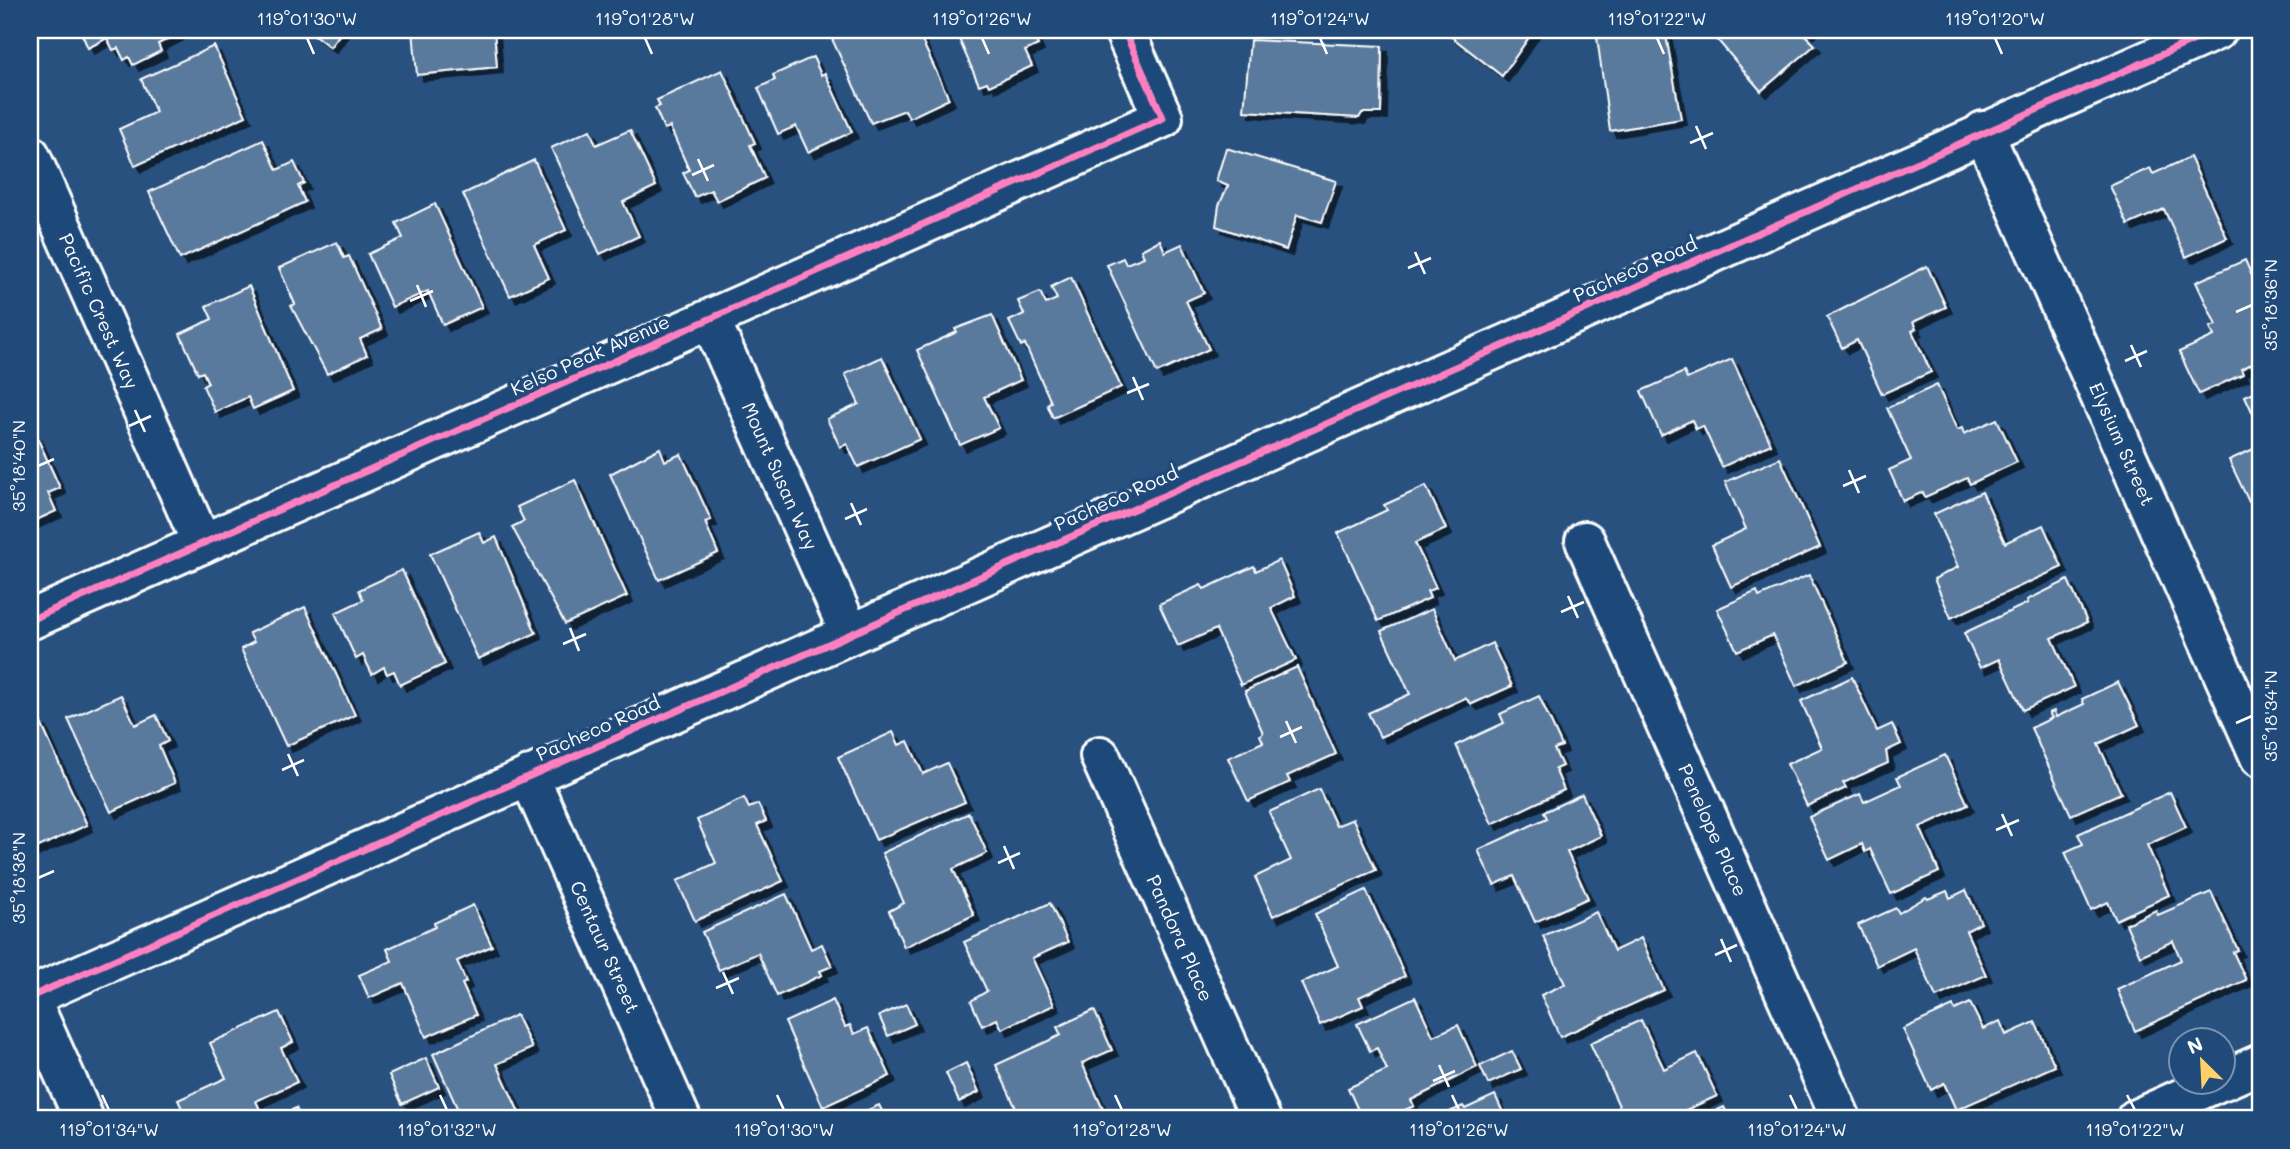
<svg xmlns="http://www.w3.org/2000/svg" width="2290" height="1149" font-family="Mali,sans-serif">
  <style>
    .building { fill: #5a7a9d; stroke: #fff; stroke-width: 2; filter: url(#shadow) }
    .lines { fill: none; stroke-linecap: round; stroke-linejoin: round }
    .minor-casing { stroke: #fff; stroke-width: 44 }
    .tertiary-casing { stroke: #fff; stroke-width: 44 }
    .minor { stroke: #1f4a7a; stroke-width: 38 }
    .tertiary { stroke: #1f4a7a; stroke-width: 38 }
    .cycleway-casing { stroke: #1f4a7a; stroke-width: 11 }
    .cycleway { stroke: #ff80c0; stroke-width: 7 }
    .ticks { fill: none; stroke: #fff; stroke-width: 2.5 }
    .labels { text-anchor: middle; stroke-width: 7; stroke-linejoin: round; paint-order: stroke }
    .street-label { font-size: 19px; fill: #fff; stroke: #1f4a7a }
    .neatline { fill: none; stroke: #fff; stroke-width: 2.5 }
    .ticks-label { font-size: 18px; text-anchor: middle; fill: #fff }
  </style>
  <defs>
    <filter id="shadow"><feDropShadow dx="6" dy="6" stdDeviation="0" flood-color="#0009"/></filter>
  </defs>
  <rect width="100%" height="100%" fill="#28517f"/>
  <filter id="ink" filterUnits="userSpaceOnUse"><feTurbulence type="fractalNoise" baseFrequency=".0143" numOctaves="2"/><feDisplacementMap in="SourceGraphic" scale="14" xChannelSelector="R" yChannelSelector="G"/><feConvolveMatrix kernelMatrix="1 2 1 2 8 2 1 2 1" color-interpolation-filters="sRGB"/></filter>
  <g filter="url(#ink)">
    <g class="building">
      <path d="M80 30H176L178 34 158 44 161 51 133 65 129 57 124 60 118 48 113 50 107 38 88 48Z"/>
      <path d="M308 30H343L330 47Z"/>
      <path d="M413 30H494L497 67 417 75Z"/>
      <path d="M851 30H917L949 99 909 118 905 110 871 123 832 39Z"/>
      <path d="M955 30H1031L1038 45 1025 51 1032 66 989 86 987 82 979 85Z"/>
      <path d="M1451 30H1534L1502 76 1448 34Z"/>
      <path d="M1596 30H1665L1681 119 1610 131Z"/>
      <path d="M1709 30H1811L1805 35 1815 45 1761 91Z"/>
      <path d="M1250 40 1382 46 1381 113H1362L1359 118 1244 111Z"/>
      <path d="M214 46 246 116 135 166 119 129 156 112 141 79Z"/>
      <path d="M813 57 821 75 825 73 852 132 808 152 796 126 778 134 758 88 775 80 773 75Z"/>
      <path d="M722 70 755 143 750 145 765 178 717 201 711 190 695 197 683 173 689 170 670 127 664 129 655 108 660 106 657 100Z"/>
      <path d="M590 130 596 145 630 130 656 186 623 202 639 236 600 254 551 148Z"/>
      <path d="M263 140 277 170 294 162 304 183 298 186 305 202 180 259 149 192Z"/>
      <path d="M1226 148 1336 181 1322 222 1297 215 1286 250 1216 226 1219 205 1228 186 1216 181Z"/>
      <path d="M2190 157 2227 238 2186 257 2164 209 2128 225 2110 186 2150 168 2153 174Z"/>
      <path d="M534 160 566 230 534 245 549 278 510 296 463 194Z"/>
      <path d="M435 204 482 307 443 325 428 291 392 307 368 254 403 238 396 223Z"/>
      <path d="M1160 240 1165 252 1182 244 1204 293 1186 301 1209 349 1157 373 1107 265 1123 258 1126 264 1144 257 1141 250Z"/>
      <path d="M337 242 344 258 349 256 382 329 360 339 367 355 327 374 291 306 295 304 279 268Z"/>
      <path d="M2245 260 2260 294V360L2241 369 2243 374 2199 394 2179 352 2214 336 2210 327 2216 325 2196 282Z"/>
      <path d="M1927 266 1946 307 1913 322 1916 329 1912 331 1931 372 1882 394 1857 340 1842 348 1827 317Z"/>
      <path d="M1071 277 1121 387 1053 418 1047 404 1051 402 1025 344 1021 346 1009 321 1024 314 1018 301 1040 292 1046 304 1057 299 1051 287Z"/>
      <path d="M249 286 293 391 253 409 248 397 215 412 203 386 208 383 203 372 198 374 180 334 212 319 206 306Z"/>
      <path d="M992 315 1021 380 984 397 999 428 960 445 917 350 957 332 955 329Z"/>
      <path d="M882 357 920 439 858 467 847 444 840 447 827 419 859 404 845 374Z"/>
      <path d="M1732 359 1771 444 1722 467 1703 426 1696 429 1692 420 1661 435 1641 391 1684 372 1687 379Z"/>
      <path d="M1937 385 1957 430 1962 428 1964 434 1997 419 2017 462 1970 484 1967 478 1925 497 1923 492 1903 501 1889 470 1911 460 1887 408Z"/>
      <path d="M2260 389V429L2245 396Z"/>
      <path d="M36 435 60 488 48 493 56 511 30 523V438Z"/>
      <path d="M2260 446V497L2249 502 2229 460Z"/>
      <path d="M660 448 665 461 681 454 711 520 705 522 718 553 659 580 610 474Z"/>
      <path d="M1780 458 1820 547 1731 587 1712 545 1746 529 1725 482Z"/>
      <path d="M575 480 627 596 565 624 512 527 524 521 517 507Z"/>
      <path d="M1426 486 1446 529 1415 543 1436 588 1427 591 1430 598 1378 621 1338 533 1387 510 1384 505Z"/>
      <path d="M1982 492 2005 543 2043 525 2062 567 1951 618 1934 579 1958 567 1934 514Z"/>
      <path d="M479 532 484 543 496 537 536 633 478 659 430 554Z"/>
      <path d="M1279 560 1295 596 1271 608 1296 660 1241 685 1216 629 1178 646 1159 604 1201 585 1204 589 1254 566 1256 571Z"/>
      <path d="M402 570 445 664 400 685 394 671 387 674 384 667 372 674 363 655 356 659 335 613 363 600 359 590Z"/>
      <path d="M1809 575 1848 662 1796 686 1773 635 1737 651 1717 609 1757 591 1759 597Z"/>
      <path d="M2068 580 2087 622 2052 638 2074 687 2023 710 1999 659 1980 668 1964 633 2028 603 2027 600Z"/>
      <path d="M305 607 355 715 286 746 241 649 254 642 249 633Z"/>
      <path d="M1432 609 1455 661 1492 643 1512 686 1472 704 1465 698 1380 737 1368 713 1410 694 1381 631Z"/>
      <path d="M1297 667 1336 754 1287 776 1290 782 1248 801 1228 758 1263 742 1260 735 1263 733 1245 691Z"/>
      <path d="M1852 677 1877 731 1892 724 1901 744 1886 751 1888 763 1843 783 1846 788 1807 806 1787 764 1822 748 1801 701Z"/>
      <path d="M2118 682 2139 725 2098 744 2121 793 2071 815 2031 728 2052 718 2049 713 2054 711 2056 717 2084 704 2082 699Z"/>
      <path d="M121 695 135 725 156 715 168 741 159 746 175 783 111 812 68 719Z"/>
      <path d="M1539 696 1562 746 1554 749 1562 766 1555 769 1564 790 1492 824 1456 745 1504 723 1500 714Z"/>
      <path d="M40 721 87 825 30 851V726Z"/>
      <path d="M893 732 899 745 908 741 923 774 947 763 965 802 876 840 838 757Z"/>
      <path d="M1945 755 1968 805 1920 827 1939 872 1891 894 1870 849 1865 852 1862 844 1829 860 1809 817 1860 794 1864 802 1901 785 1897 777Z"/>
      <path d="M1319 789 1336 826 1353 819 1376 870 1273 916 1255 877 1291 860 1269 812Z"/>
      <path d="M2170 792 2186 827 2147 845 2169 895 2116 920 2108 902 2091 910 2065 852 2083 844 2078 834Z"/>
      <path d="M1582 794 1601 836 1567 852 1588 898 1535 922 1514 876 1494 885 1478 850 1547 818 1544 812Z"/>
      <path d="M744 798 749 808 758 804 766 821 757 825 783 881 695 921 677 881 716 863 697 820Z"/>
      <path d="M969 813 987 853 953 869 974 915 904 947 889 911 904 903 882 853Z"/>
      <path d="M1366 890 1405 976 1359 997 1363 1006 1320 1025 1301 983 1338 966 1315 914Z"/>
      <path d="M1966 890 1981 923 1966 931 1986 975 1936 997 1914 948 1877 966 1858 925 1896 908 1899 913 1926 897 1928 899 1947 891 1950 898Z"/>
      <path d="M2211 892 2238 950 2233 952 2246 980 2135 1031 2117 989 2181 960 2173 941 2140 956 2126 924 2156 910 2158 915Z"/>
      <path d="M786 894 811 949 822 944 832 966 820 971 822 975 777 996 758 953 719 970 702 932Z"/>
      <path d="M1050 903 1068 942 1032 958 1054 1005 1002 1029 997 1019 982 1026 971 1001 987 991 964 942Z"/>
      <path d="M473 905 492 946 457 961 466 982 462 984 476 1015 426 1037 403 983 369 998 359 975 392 961 387 949 435 927 434 923Z"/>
      <path d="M1596 912 1614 951 1641 938 1664 990 1560 1037 1541 995 1565 984 1543 936Z"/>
      <path d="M1415 997 1433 1036 1458 1025 1477 1067 1411 1100 1414 1106 1384 1119H1362L1348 1088 1387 1070 1377 1048 1370 1051 1357 1024Z"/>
      <path d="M833 1000 845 1027 850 1025 854 1034 868 1028 890 1076 823 1107 785 1022Z"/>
      <path d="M1970 1003 1983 1029 2000 1021 2006 1035 2035 1022 2055 1066 1956 1110 1944 1083 1931 1090 1903 1029 1953 1006 1955 1010Z"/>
      <path d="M906 1004 915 1024 888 1036 879 1016Z"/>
      <path d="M1094 1010 1112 1050 1082 1063 1106 1116 1098 1119H1021L996 1065 1061 1035 1057 1027Z"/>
      <path d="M279 1012 293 1042 281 1048 297 1082 256 1101 260 1110 241 1119H187L178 1100 226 1078 210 1043Z"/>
      <path d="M516 1015 532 1048 497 1064 522 1119H462L433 1054Z"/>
      <path d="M1641 1020 1664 1069 1697 1053 1717 1096 1666 1119H1625L1590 1043Z"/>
      <path d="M1512 1051 1521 1069 1488 1084 1480 1066Z"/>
      <path d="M426 1058 439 1087 402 1104 389 1075Z"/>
      <path d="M966 1063 979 1092 959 1102 946 1073Z"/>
      <path d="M1495 1095 1506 1119H1434L1463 1106 1465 1109Z"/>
      <path d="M879 1105 886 1119H848Z"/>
      <path d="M1724 1107 1730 1119H1698Z"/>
      <path d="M296 1108 301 1119H271Z"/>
      <path d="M564 1112 567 1119H549Z"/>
    </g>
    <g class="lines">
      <defs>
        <g id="minor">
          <path d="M1983 131 2260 757"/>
          <path d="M30 155 202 544"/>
          <path d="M710 319 850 634"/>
          <path d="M1585 541 1841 1119"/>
          <path d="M30 620 1163 118 1124 30"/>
          <path d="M1100 756 1261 1119"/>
          <path d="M529 776 681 1119"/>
          <path d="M30 998 84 1119"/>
          <path d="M2224 1080 2260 1064"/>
          <path d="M2136 1119 2218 1082"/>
        </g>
        <path id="tertiary" d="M30 997 2217 30"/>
      </defs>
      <use href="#minor" class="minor-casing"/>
      <use href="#tertiary" class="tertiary-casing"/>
      <use href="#minor" class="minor"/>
      <use href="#tertiary" class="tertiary"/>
      <defs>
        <g id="cycleway">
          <path d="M30 620 1163 118 1124 30"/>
          <path d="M30 997 2217 30"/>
        </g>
      </defs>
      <use href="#cycleway" class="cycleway-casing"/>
      <use href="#cycleway" class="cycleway"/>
    </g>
  </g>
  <path class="ticks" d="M307 38 314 54M645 38 652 54M982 38 989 54M1320 38 1327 54M1657 38 1664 54M1995 38 2002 54M1696 126 1706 149M1690 143 1713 133M698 159 708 181M692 175 714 165M1415 252 1425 274M1408 268 1431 258M417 285 426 307M410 301 433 291M2236 312 2252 305M2131 345 2141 367M2125 361 2147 351M1133 377 1143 400M1127 393 1149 384M135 410 145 432M129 426 151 416M38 466 54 459M1849 470 1859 493M1843 486 1866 476M851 503 861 525M845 519 867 509M1568 596 1578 618M1561 612 1584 602M570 628 579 651M563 644 586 634M1286 721 1296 743M2236 723 2252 716M1280 737 1302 727M288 754 298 776M282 770 304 760M2002 814 2012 836M1996 830 2019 820M1004 846 1014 869M998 863 1020 853M38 878 54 871M1721 939 1731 962M1715 955 1737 945M723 972 733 994M716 988 739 978M1439 1065 1449 1087M1433 1081 1455 1071M102 1095 109 1110M440 1095 447 1110M777 1095 784 1110M1115 1095 1122 1110M1452 1095 1459 1110M1790 1095 1797 1110M2127 1095 2135 1110"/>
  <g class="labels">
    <g class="street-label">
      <text transform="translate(1635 269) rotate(-24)" y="7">Pacheco Road</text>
      <text transform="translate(99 311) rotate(66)" y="7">Pacific Crest Way</text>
      <text transform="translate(590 355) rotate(-24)" y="7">Kelso Peak Avenue</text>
      <text transform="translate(2122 444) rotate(66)" y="7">Elysium Street</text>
      <text transform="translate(780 476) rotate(66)" y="7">Mount Susan Way</text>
      <text transform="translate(1116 498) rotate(-24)" y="7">Pacheco Road</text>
      <text transform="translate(598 728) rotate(-24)" y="7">Pacheco Road</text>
      <text transform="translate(1713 830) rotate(66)" y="7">Penelope Place</text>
      <text transform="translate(1180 938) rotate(66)" y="7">Pandora Place</text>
      <text transform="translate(605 947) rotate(66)" y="7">Centaur Street</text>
    </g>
  </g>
  <rect width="2290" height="1149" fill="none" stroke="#1f4a7a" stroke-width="77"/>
  <g transform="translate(2202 1061) rotate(336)"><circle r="33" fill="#1f4a7a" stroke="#7992af" stroke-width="2"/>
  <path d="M0-5L12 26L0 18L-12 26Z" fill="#ffd166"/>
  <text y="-10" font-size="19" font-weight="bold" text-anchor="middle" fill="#ffffff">N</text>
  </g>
  <rect x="38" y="38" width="2214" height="1072" class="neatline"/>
  <g class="ticks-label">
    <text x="307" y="25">119°01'30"W</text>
    <text x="645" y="25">119°01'28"W</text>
    <text x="982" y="25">119°01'26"W</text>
    <text x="1320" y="25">119°01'24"W</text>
    <text x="1657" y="25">119°01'22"W</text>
    <text x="1995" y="25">119°01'20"W</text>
    <text transform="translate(2271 305) rotate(-90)" y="6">35°18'36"N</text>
    <text transform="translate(19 466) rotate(-90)" y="6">35°18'40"N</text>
    <text transform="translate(2271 716) rotate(-90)" y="6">35°18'34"N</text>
    <text transform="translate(19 878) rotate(-90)" y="6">35°18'38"N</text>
    <text x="109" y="1136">119°01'34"W</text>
    <text x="447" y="1136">119°01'32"W</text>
    <text x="784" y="1136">119°01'30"W</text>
    <text x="1122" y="1136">119°01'28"W</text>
    <text x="1459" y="1136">119°01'26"W</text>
    <text x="1797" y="1136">119°01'24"W</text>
    <text x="2135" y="1136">119°01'22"W</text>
  </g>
</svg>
